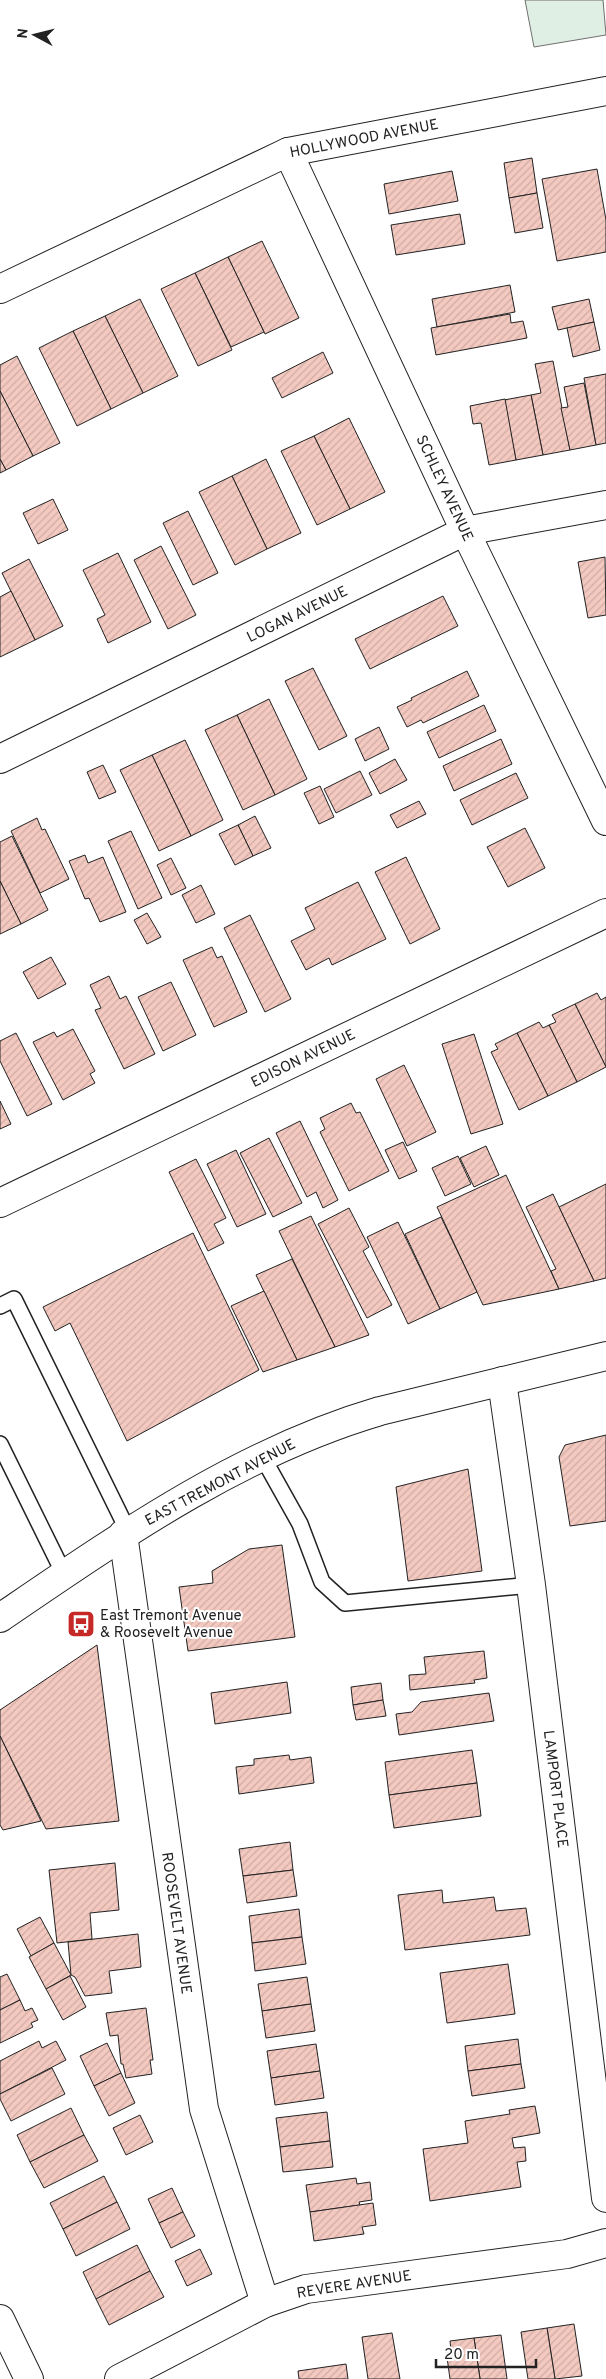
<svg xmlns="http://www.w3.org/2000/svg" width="606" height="2379" font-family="Overpass,sans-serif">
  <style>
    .pitch { fill: #e0efe3; stroke: #6f6f6f }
    .building { fill: url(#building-hatch); stroke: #222 }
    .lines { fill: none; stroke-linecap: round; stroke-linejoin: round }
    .lane-casing { stroke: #222; stroke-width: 18 }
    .street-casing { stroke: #222; stroke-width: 30 }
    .secondary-casing { stroke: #222; stroke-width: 30 }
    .lane { stroke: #fff; stroke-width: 15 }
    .street { stroke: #fff; stroke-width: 28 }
    .secondary { stroke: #fff; stroke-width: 28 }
    .labels { text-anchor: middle; stroke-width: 4; stroke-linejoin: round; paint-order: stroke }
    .street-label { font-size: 15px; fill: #222; stroke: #fff }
    .poi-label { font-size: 15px; fill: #222; stroke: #fff; text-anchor: start }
  </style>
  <defs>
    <pattern id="building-hatch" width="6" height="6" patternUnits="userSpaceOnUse" patternTransform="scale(1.25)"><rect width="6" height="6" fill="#f3c9c0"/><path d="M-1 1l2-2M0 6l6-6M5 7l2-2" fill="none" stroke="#d0aca5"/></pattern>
  </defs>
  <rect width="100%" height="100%" fill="#fff"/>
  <path class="pitch" d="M525 0H603L606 35 534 47Z"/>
  <g class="building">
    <path d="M532 158 537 193 509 198 504 163Z"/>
    <path d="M597 169 606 220V252L557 261 542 179Z"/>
    <path d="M452 171 458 201 389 214 384 184Z"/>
    <path d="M537 193 543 228 515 233 509 198Z"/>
    <path d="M460 214 465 244 396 255 391 225Z"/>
    <path d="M262 241 299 318 265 334 228 257Z"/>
    <path d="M228 257 264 332 231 347 195 273Z"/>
    <path d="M195 273 232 350 198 366 161 289Z"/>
    <path d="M510 285 515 312 437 327 432 299Z"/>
    <path d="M140 299 178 376 143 393 105 316Z"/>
    <path d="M589 299 594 322 558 330 552 307Z"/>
    <path d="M510 314 511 323 523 321 527 338 436 355 431 328Z"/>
    <path d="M105 316 143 393 111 409 73 331Z"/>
    <path d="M594 322 600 350 573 357 567 328Z"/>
    <path d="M73 331 111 409 77 426 39 348Z"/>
    <path d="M323 352 333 373 282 398 272 378Z"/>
    <path d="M17 356 60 443 33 456 0 391V365Z"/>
    <path d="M553 361 570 450 543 455 531 395 541 393 535 364Z"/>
    <path d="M606 374V443L596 445 584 378Z"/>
    <path d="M584 383 596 445 570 450 561 408 568 407 564 387Z"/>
    <path d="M0 391 33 456 6 470 0 459Z"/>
    <path d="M531 395 543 455 516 460 504 400Z"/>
    <path d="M505 399 516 460 489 465 481 423 473 424 470 406Z"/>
    <path d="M349 418 385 492 350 509 314 436Z"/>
    <path d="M314 436 350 509 317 525 281 451Z"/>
    <path d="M0 459 6 470 0 473Z"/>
    <path d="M266 459 301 533 267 549 232 476Z"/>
    <path d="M232 476 267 549 235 565 199 492Z"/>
    <path d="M53 499 68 530 38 544 23 513Z"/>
    <path d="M188 511 218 573 193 585 163 523Z"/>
    <path d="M161 546 196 615 168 629 134 560Z"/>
    <path d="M118 553 151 622 108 643 97 619 105 615 83 570Z"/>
    <path d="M605 557 606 615 588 618 578 562Z"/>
    <path d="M29 559 63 626 35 640 2 573Z"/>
    <path d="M11 591 35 640 0 657V597Z"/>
    <path d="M443 596 458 626 370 669 355 639Z"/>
    <path d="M313 668 347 736 319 750 285 681Z"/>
    <path d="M467 671 479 696 423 723 421 720 407 727 397 707 412 700 411 698Z"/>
    <path d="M269 699 307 779 275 795 237 715Z"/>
    <path d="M484 705 496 731 439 758 427 732Z"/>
    <path d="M237 715 275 795 243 810 205 730Z"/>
    <path d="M379 727 389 749 365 761 355 739Z"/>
    <path d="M501 739 512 764 454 791 443 766Z"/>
    <path d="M185 740 223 820 191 836 152 755Z"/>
    <path d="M152 755 191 836 159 851 120 770Z"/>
    <path d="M395 759 407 780 380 794 369 773Z"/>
    <path d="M103 765 116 792 99 799 87 772Z"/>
    <path d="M360 771 372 795 336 813 324 789Z"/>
    <path d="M516 773 528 798 472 825 460 800Z"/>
    <path d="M320 786 334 817 319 824 304 793Z"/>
    <path d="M419 801 426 814 397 828 390 815Z"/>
    <path d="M255 816 271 848 253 856 238 825Z"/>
    <path d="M37 818 42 830 45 829 69 879 40 893 11 831Z"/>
    <path d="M238 825 253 856 235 865 219 834Z"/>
    <path d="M525 828 545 868 508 887 487 847Z"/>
    <path d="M131 831 162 898 138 909 108 841Z"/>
    <path d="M12 836 48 910 21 924 0 881V842Z"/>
    <path d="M85 855 88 863 103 857 126 912 100 922 89 898 85 899 69 861Z"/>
    <path d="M406 857 440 929 410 944 375 872Z"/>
    <path d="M171 858 186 888 171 895 157 865Z"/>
    <path d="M0 881 21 924 0 934Z"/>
    <path d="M358 882 386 939 332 965 329 958 306 970 291 941 315 929 305 908Z"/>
    <path d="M201 885 215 914 196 923 182 895Z"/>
    <path d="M147 913 161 937 147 944 134 920Z"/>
    <path d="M250 915 291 999 265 1012 224 928Z"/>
    <path d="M212 947 217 958 222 956 247 1012 214 1027 183 960Z"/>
    <path d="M51 957 66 984 38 999 23 972Z"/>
    <path d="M109 976 120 999 126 996 155 1054 124 1069 95 1010 101 1008 90 985Z"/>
    <path d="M171 982 196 1035 163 1051 138 997Z"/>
    <path d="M597 993 601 1000 606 997V1067L575 1004Z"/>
    <path d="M575 1004 606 1067 577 1082 549 1025 556 1022 552 1015Z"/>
    <path d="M539 1022 543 1028 549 1025 577 1082 548 1096 517 1033Z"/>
    <path d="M73 1029 95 1071 90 1074 95 1083 63 1100 33 1042 54 1032 57 1037Z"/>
    <path d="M16 1033 52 1104 27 1116 0 1061V1041Z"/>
    <path d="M517 1033 548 1096 519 1110 491 1052 498 1049 495 1044Z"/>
    <path d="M474 1034 503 1124 471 1134 442 1044Z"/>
    <path d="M404 1065 436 1132 407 1146 376 1079Z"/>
    <path d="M0 1101 11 1124 0 1129Z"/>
    <path d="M351 1103 356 1113 360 1112 389 1171 349 1191 320 1132 325 1129 320 1118Z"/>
    <path d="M300 1121 338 1200 323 1208 316 1192 307 1197 276 1133Z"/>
    <path d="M269 1138 302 1203 273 1217 240 1153Z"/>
    <path d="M403 1142 417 1171 399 1179 385 1150Z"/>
    <path d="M486 1146 499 1175 474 1187 460 1158Z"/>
    <path d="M236 1150 266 1214 237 1227 207 1164Z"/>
    <path d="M458 1156 471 1184 445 1196 432 1168Z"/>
    <path d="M196 1159 226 1218 214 1224 224 1243 208 1251 169 1172Z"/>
    <path d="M506 1175 559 1289 483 1305 437 1207Z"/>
    <path d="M606 1184V1278L594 1281 559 1207Z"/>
    <path d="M553 1194 559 1207 594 1281 559 1289 551 1271 556 1269 526 1207Z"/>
    <path d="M349 1208 369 1247 363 1251 392 1305 367 1318 318 1224Z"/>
    <path d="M311 1216 369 1335 335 1347 279 1231Z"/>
    <path d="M441 1217 477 1292 440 1309 405 1234Z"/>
    <path d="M398 1222 440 1309 408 1324 367 1237Z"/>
    <path d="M193 1233 259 1370 127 1441 70 1323 55 1331 43 1307Z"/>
    <path d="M292 1259 335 1347 297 1360 256 1275Z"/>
    <path d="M264 1291 297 1360 263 1372 231 1306Z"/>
    <path d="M606 1435V1521L570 1526 559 1457 565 1445Z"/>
    <path d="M468 1469 482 1571 408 1581 396 1487Z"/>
    <path d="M282 1545 295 1637 188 1651 179 1587 213 1583 212 1571 249 1549Z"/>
    <path d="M97 1645 119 1821 46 1829 0 1736V1710Z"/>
    <path d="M484 1651 487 1678 474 1680 475 1683 410 1690 409 1675 426 1674 424 1657Z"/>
    <path d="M287 1682 291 1713 215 1724 211 1693Z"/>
    <path d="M381 1683 383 1700 353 1705 351 1687Z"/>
    <path d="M489 1693 494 1721 399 1735 396 1714 412 1712 421 1702Z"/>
    <path d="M383 1700 386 1716 356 1720 353 1705Z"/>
    <path d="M0 1736 41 1821 3 1830 0 1825Z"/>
    <path d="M472 1750 477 1783 389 1795 385 1762Z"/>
    <path d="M289 1755 290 1760 311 1757 314 1783 239 1794 236 1767 254 1765V1759Z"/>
    <path d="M477 1783 481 1816 394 1828 389 1795Z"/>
    <path d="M290 1842 293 1870 243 1876 239 1849Z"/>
    <path d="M115 1863 119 1910 90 1913 92 1939 57 1943 49 1870Z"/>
    <path d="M293 1870 297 1896 247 1903 243 1876Z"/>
    <path d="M442 1890 443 1903 494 1897 496 1911 526 1908 530 1935 405 1950 398 1895Z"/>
    <path d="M299 1909 302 1937 252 1943 249 1916Z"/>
    <path d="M40 1917 54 1943 31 1956 17 1929Z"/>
    <path d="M138 1934 141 1967 109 1971 112 1993 85 1996 75 1977 71 1975 68 1942Z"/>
    <path d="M302 1937 306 1964 255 1971 252 1943Z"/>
    <path d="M54 1943 71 1975 46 1989 29 1957Z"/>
    <path d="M508 1964 515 2014 447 2023 440 1973Z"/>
    <path d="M7 1974 20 2000 0 2010V1977Z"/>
    <path d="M70 1976 86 2007 63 2020 46 1989Z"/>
    <path d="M307 1977 311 2004 262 2011 258 1984Z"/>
    <path d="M20 2000 25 2011 32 2008 38 2020 31 2023 33 2027 0 2043V2010Z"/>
    <path d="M311 2004 315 2031 266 2038 262 2011Z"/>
    <path d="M146 2008 153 2060H150L152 2074 126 2078 123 2064H121L118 2035 110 2036 106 2013Z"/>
    <path d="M518 2039 521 2064 468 2071 465 2046Z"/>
    <path d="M39 2041 42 2048 56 2041 66 2060 0 2094V2061Z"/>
    <path d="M107 2043 121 2073 94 2086 80 2056Z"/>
    <path d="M316 2044 320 2071 271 2078 267 2051Z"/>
    <path d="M521 2064 525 2088 472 2096 468 2071Z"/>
    <path d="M52 2068 65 2094 11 2121 0 2099V2094Z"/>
    <path d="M320 2071 324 2098 275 2105 271 2078Z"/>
    <path d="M121 2073 135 2103 109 2116 94 2086Z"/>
    <path d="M535 2106 540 2133 512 2138 514 2148 525 2147 526 2161 517 2162 521 2187 430 2201 423 2149 468 2143 465 2121 510 2114 509 2110Z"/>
    <path d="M71 2108 84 2135 30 2162 17 2135Z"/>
    <path d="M327 2112 330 2141 280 2147 276 2118Z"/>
    <path d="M140 2115 153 2142 126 2155 113 2128Z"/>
    <path d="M84 2135 98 2161 44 2188 30 2162Z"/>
    <path d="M330 2141 333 2167 283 2172 280 2147Z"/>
    <path d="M104 2176 117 2202 63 2229 50 2203Z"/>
    <path d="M356 2178 357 2184 370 2182 372 2200 359 2202 360 2205 310 2212 306 2185Z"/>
    <path d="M172 2188 183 2212 159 2223 148 2199Z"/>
    <path d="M117 2202 130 2229 76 2256 63 2229Z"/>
    <path d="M373 2203 376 2225 362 2227 364 2234 314 2241 310 2212Z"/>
    <path d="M183 2212 195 2236 171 2248 159 2223Z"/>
    <path d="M137 2245 150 2271 96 2299 83 2272Z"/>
    <path d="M200 2249 212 2274 187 2286 175 2261Z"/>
    <path d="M150 2271 164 2297 109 2325 96 2299Z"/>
    <path d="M574 2324 582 2376 555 2379 547 2328Z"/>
    <path d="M547 2328 555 2379H528L521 2332Z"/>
    <path d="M392 2333 400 2379H368L362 2337Z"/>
    <path d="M501 2335 507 2379H480L474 2338Z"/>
    <path d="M474 2338 480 2379H450L446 2350H451L450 2341Z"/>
    <path d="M346 2364 348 2379H299L298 2371Z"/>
  </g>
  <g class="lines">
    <defs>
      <g id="lane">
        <path d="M0 1306 14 1299 128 1531"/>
        <path d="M0 1444 64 1574"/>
        <path d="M262 1456 300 1524 322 1582 345 1603 531 1585"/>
      </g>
      <g id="street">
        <path d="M288 152 465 531 606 821"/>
        <path d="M0 289 288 152 606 91"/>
        <path d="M0 759 465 531 606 505"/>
        <path d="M0 1203 606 913"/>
        <path d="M502 1381 531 1585 606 2198"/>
        <path d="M123 1534 204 2109 265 2303"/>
        <path d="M119 2379 265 2303 306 2289 567 2254 606 2243"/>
      </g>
      <g id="secondary">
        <path d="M0 1618C119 1537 240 1452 380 1411L606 1356"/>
        <path d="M0 2319 29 2379"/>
      </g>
    </defs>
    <use href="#lane" class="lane-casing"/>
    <use href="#street" class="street-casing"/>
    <use href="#secondary" class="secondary-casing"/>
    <use href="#lane" class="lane"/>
    <use href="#street" class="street"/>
    <use href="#secondary" class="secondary"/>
  </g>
  <defs>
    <symbol id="bus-square" viewBox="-11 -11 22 22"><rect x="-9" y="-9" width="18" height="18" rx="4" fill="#c62828" stroke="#fff"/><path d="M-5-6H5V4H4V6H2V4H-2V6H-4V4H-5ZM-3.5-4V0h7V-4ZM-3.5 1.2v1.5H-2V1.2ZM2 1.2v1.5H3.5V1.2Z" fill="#fff"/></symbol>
  </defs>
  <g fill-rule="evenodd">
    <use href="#bus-square" x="65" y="1608" width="32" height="32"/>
  </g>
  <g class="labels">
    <g class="street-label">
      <text transform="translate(364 138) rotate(-11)" y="5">HOLLYWOOD AVENUE</text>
      <text transform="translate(445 488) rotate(65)" y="5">SCHLEY AVENUE</text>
      <text transform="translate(297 614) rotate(-26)" y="5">LOGAN AVENUE</text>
      <text transform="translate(303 1058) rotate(-26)" y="5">EDISON AVENUE</text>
      <text transform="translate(220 1482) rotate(-28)" y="5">EAST TREMONT AVENUE</text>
      <text transform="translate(556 1789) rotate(83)" y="5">LAMPORT PLACE</text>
      <text transform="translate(177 1923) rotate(82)" y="5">ROOSEVELT AVENUE</text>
      <text transform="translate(354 2284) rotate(-9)" y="5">REVERE AVENUE</text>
    </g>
    <g class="poi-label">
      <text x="100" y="1620">East Tremont Avenue<tspan x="100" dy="17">&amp; Roosevelt Avenue</tspan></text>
    </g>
  </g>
  <g transform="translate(35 35) rotate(277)" stroke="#ffffff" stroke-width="4" paint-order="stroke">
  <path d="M0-4L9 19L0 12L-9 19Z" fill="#222222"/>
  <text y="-8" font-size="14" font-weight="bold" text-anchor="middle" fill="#222222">N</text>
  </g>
  <path d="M436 2359v8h100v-8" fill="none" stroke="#222222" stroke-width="2.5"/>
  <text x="444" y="2359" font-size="15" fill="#222222" stroke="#ffffff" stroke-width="4" paint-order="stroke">20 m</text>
</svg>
